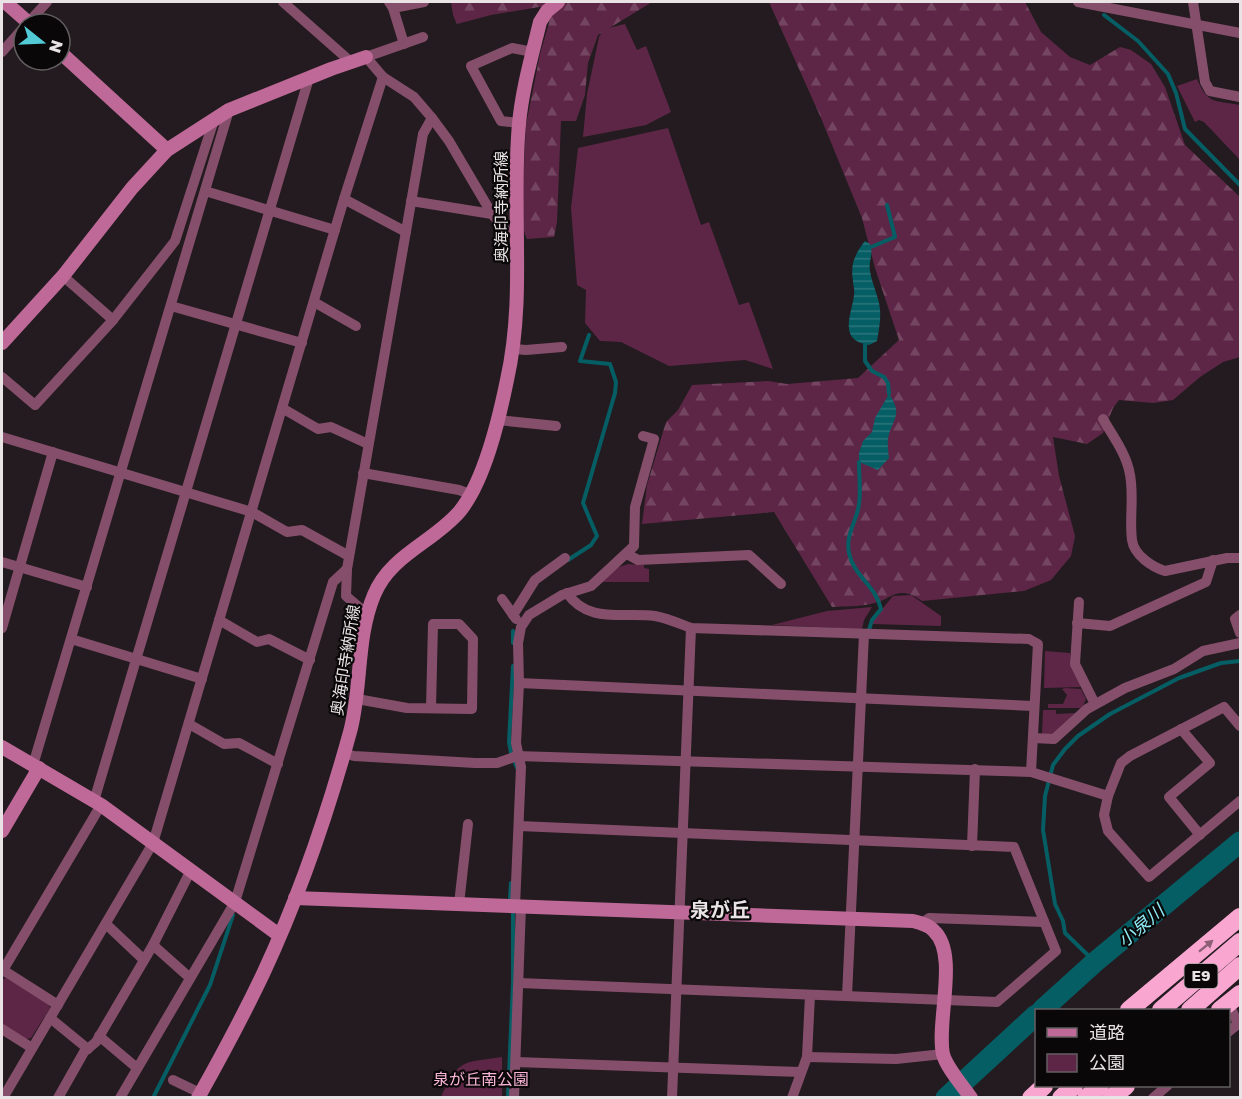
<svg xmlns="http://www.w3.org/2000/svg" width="1242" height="1099" font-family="'Golos Text','Noto Sans JP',sans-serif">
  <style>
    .forest { fill: url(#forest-firs) }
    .park { fill: #5d2646 }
    .water { fill: url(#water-rules) }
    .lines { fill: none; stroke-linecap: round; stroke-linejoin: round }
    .stream { stroke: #065e65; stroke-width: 4 }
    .river { stroke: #065e65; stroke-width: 21 }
    .street { stroke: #854f6b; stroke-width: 10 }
    .secondary { stroke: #bf6998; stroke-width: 14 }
    .highway { stroke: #f9a7d1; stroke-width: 18 }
    .oneway { fill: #8d5f77 }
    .labels { text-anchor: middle; stroke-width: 4.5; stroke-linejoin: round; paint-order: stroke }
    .shield { fill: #0a0708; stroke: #a6a1a3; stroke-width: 1.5 }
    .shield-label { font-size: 15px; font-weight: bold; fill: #e9e3e6 }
    .street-label { font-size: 16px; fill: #e9e3e6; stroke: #0a0708 }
    .park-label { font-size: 16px; fill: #f9b4d7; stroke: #0a0708 }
    .water-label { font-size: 18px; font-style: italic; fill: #8decf6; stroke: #0a0708 }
    .quarter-label { font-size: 20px; font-weight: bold; fill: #e9e3e6; stroke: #0a0708 }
  </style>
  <defs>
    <pattern id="forest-firs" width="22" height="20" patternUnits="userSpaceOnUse" patternTransform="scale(1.5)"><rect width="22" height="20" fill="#5d2646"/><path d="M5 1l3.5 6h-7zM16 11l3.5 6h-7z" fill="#744561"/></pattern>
    <pattern id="water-rules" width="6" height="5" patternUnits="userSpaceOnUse" patternTransform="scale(1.5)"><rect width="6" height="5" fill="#065e65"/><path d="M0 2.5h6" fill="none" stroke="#2a757b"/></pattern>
  </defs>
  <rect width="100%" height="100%" fill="#231b1f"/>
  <g class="forest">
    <path d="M451 2H652L598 35 588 63 585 95 576 121H561L557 222 554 237 527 239 521 224 526 125 540 54 549 23 551 5 491 15 457 24 453 15Z"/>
    <path d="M769 2H1025L1041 32 1070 57 1090 65 1120 47 1131 50 1151 64 1165 87 1185 145 1240 197V357L1223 362 1200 377 1173 400 1153 403 1119 400 1113 408 1103 433 1087 444 1053 437 1059 476 1075 536 1071 556 1051 580 1024 591 922 601C897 583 893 600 870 604 858 607 845 606 832 607L774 512 642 524 647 485 666 422 678 410 692 385 768 381 787 384 858 378 899 340 875 268 862 218 821 118Z"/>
  </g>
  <g class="park">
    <path d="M625 24 637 50 646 46 671 112 646 125 583 137 587 94 599 37 604 29Z"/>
    <path d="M1197 79C1208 105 1215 100 1240 105V160L1204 122 1199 120 1195 122 1177 86Z"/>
    <path d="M668 128 701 225 709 222 739 305 749 302 773 369 745 360 669 366 621 342 600 341 585 323 586 290 577 285 571 208 578 148Z"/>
    <path d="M628 564 644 565V568L649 569V582H602L616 568Z"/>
    <path d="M911 595 941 616V626L873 624V620L893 596Z"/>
    <path d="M872 607 864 620 862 629 772 625 827 611Z"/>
    <path d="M1045 651 1070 653 1071 665 1081 687 1044 688Z"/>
    <path d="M1065 688 1081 689 1086 699 1082 708H1048V704H1063L1067 695 1062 689Z"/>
    <path d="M1043 710H1056V714L1075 713 1052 735 1042 734Z"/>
    <path d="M6 978 49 1004 50 1008 31 1038 27 1039 2 1024V979Z"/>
    <path d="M502 1057V1097H441C459 1059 461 1063 502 1057Z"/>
  </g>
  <g class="water">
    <path d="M865 241 870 244C874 254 868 262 870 271 872 283 877 293 879 303 882 316 879 329 877 341L869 345C837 340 852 314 854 295 855 290 853 285 853 281 850 264 855 254 865 241Z"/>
    <path d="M889 394C901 412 896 415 889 434 887 441 888 450 889 458L878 470 859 462V453L863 441 872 432 875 418Z"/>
  </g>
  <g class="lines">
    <g class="stream">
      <path d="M1104 15 1138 41 1168 74 1176 93 1185 129 1240 185"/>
      <path d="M871 247 895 237 887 205"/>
      <path d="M865 345V361L872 371 884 377 888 383 889 394"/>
      <path d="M859 462C859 476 861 491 859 504 857 521 845 535 849 553 854 577 875 584 881 609L872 620 869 630"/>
      <path d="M568 560 591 545 597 536 583 503 615 393 616 382 610 364 580 361 589 335"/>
      <path d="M513 631V643"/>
      <path d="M513 666 509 742 511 753 517 768"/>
      <path d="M510 898 511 883"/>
      <path d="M1095 962 1065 933 1063 921 1055 904 1043 830 1045 796 1053 765 1065 749 1078 736 1110 714 1179 678 1221 663 1240 661"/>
      <path d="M153 1098 210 985 233 915"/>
      <path d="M508 1098 513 982V914"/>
    </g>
    <g class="river">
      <path d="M1042 1010 1095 962 1240 842"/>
      <path d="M946 1098 1036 1015"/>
    </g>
    <g class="street">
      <path d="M283 2 351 62"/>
      <path d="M389 2 393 8 404 44"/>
      <path d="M1078 2 1240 33"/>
      <path d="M1193 2 1205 82 1210 91 1240 97"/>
      <path d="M393 8 424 2"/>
      <path d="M27 24 47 2"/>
      <path d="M423 37 366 57 383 77 414 97 432 118 449 141 492 214 506 231 516 234"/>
      <path d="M2 52 24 27"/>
      <path d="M519 123 501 121 471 66 512 48 533 52"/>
      <path d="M205 191 335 230"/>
      <path d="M344 199 406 232"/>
      <path d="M411 201 492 214"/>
      <path d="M63 276 113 320"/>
      <path d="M314 302 356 326"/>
      <path d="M171 306 302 343"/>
      <path d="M514 349 526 350 562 347"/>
      <path d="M2 377 35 405 113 320 175 241 214 120"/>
      <path d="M282 408 318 429 331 427 368 444"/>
      <path d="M1103 419C1112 435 1125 452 1129 470 1135 493 1129 516 1132 540 1134 555 1152 567 1165 571L1227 558H1240"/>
      <path d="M497 420 556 426"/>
      <path d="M2 437 252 512 287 532 302 530 349 556"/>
      <path d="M363 473 459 490 470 494"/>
      <path d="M627 554 638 560 749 555 781 584"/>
      <path d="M2 562 87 587"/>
      <path d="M567 593C588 624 623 612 655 616 667 618 680 624 691 628L1029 639 1038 644 1031 772"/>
      <path d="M502 599 516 619"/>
      <path d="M1079 602 1075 664 1095 704"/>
      <path d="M367 614 346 596 347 569 423 134 432 118"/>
      <path d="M513 615 535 580 565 558"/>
      <path d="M1240 615 1235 619 1240 633"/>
      <path d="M219 620 257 642 269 639 310 660"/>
      <path d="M1077 623 1110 626 1206 582 1213 560"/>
      <path d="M2 628 53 452"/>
      <path d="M71 639 202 679"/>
      <path d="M519 683 1033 706"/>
      <path d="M357 699 407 708 472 709 473 639 459 624H433L431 708"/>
      <path d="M189 724 224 744 239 743 278 764"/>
      <path d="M1181 729 1210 763 1169 797 1200 835"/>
      <path d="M1033 738 1054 739 1087 709 1125 688 1174 669 1203 651 1240 643"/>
      <path d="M343 753 354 756 475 763H497L517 756 1031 772 1108 796 1121 763 1130 756 1224 707 1240 726"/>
      <path d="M33 765 229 110"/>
      <path d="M1108 796 1104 815 1108 831 1149 877 1240 801"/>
      <path d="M94 801 309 78"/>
      <path d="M519 826 1014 847 1056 951 997 1002 519 983"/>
      <path d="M972 846 975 769"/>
      <path d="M459 904 468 824"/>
      <path d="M515 906 521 767 516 743 519 683 518 643 521 627 529 615 562 595 591 586 634 546 635 507 654 439 643 436"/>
      <path d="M922 923 929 918 1044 922"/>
      <path d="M106 924 144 960"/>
      <path d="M153 945 191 870"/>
      <path d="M3 970 58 1005"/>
      <path d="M2 972 101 805"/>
      <path d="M847 996 864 634"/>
      <path d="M50 1018 88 1049"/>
      <path d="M2 1029 32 1048"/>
      <path d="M1228 1032 1238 1024 1230 1006"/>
      <path d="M99 1036 137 1068"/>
      <path d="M807 1057 896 1059 943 1054"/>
      <path d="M516 1062 801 1072"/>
      <path d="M173 1080 200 1093"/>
      <path d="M3 1098 153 843 344 199 383 77"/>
      <path d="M58 1098 84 1052 96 1042 153 945 190 978"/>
      <path d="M120 1098 235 902 333 582 347 569"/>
      <path d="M514 1098 521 906"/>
      <path d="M672 1098 691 628"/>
      <path d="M792 1098 807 1057 810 995"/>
      <path d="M1153 1098 1167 1086"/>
    </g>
    <g class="secondary">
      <path d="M5 2 30 24"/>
      <path d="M60 52 167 150"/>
      <path d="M2 343 63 276 132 188 167 150 229 110 331 69 366 57"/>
      <path d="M2 747 101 805 279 935"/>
      <path d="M2 831 39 768"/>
      <path d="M295 898 913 921C921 923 929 925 934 931 959 954 936 1022 943 1054 946 1067 963 1086 971 1098"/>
      <path d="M198 1098C221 1057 243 1016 263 974 298 899 328 812 350 732 362 688 356 638 374 595 390 555 434 542 460 511 485 480 499 419 507 380 526 296 511 210 519 124 522 90 532 55 540 22L547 11 558 2"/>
    </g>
    <g class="highway">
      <path d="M1129 1010 1240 917"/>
      <path d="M1161 1010 1240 942"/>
      <path d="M1190 1010 1240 966"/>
      <path d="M1220 1010 1240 994"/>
      <path d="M1031 1098 1044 1086"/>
      <path d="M1061 1098 1074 1086"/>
      <path d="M1086 1098 1100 1086"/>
      <path d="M1111 1098 1126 1086"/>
    </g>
  </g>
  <defs><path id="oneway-solid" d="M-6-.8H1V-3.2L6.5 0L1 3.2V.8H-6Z" transform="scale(1.5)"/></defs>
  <use class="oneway" href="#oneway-solid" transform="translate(1206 946) rotate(-39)"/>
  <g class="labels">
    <rect class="shield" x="1184.5" y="964" width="33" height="24" rx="4.5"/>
    <g class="shield-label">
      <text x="1201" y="981">E9</text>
    </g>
    <g class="street-label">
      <text transform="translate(501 207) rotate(-90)" y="6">奥海印寺納所線</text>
      <text transform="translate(345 660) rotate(-81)" y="6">奥海印寺納所線</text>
    </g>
    <g class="park-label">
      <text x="481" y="1085">泉が丘南公園</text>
    </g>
    <g class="water-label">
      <text transform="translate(1141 926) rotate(-40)" y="6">小泉川</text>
    </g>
    <g class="quarter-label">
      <text x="720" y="917">泉が丘</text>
    </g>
  </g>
  <rect width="1242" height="1099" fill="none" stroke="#e9e3e6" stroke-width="6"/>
  <rect x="1035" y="1009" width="195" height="78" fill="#0a0708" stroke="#635f61" stroke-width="1.5"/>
  <rect x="1047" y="1028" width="30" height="9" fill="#bf6998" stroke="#635f61" stroke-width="1.5"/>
  <text x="1089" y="1039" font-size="18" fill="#e9e3e6">道路</text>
  <rect x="1047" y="1054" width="30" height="18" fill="#5d2646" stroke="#635f61" stroke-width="1.5"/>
  <text x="1089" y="1069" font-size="18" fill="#e9e3e6">公園</text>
  <g transform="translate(42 42) rotate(108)"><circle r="28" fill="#0a0708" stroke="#635f61" stroke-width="1.5"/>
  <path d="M0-4.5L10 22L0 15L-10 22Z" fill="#52cbd7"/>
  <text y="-9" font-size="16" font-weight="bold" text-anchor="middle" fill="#e9e3e6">N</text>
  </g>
</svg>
